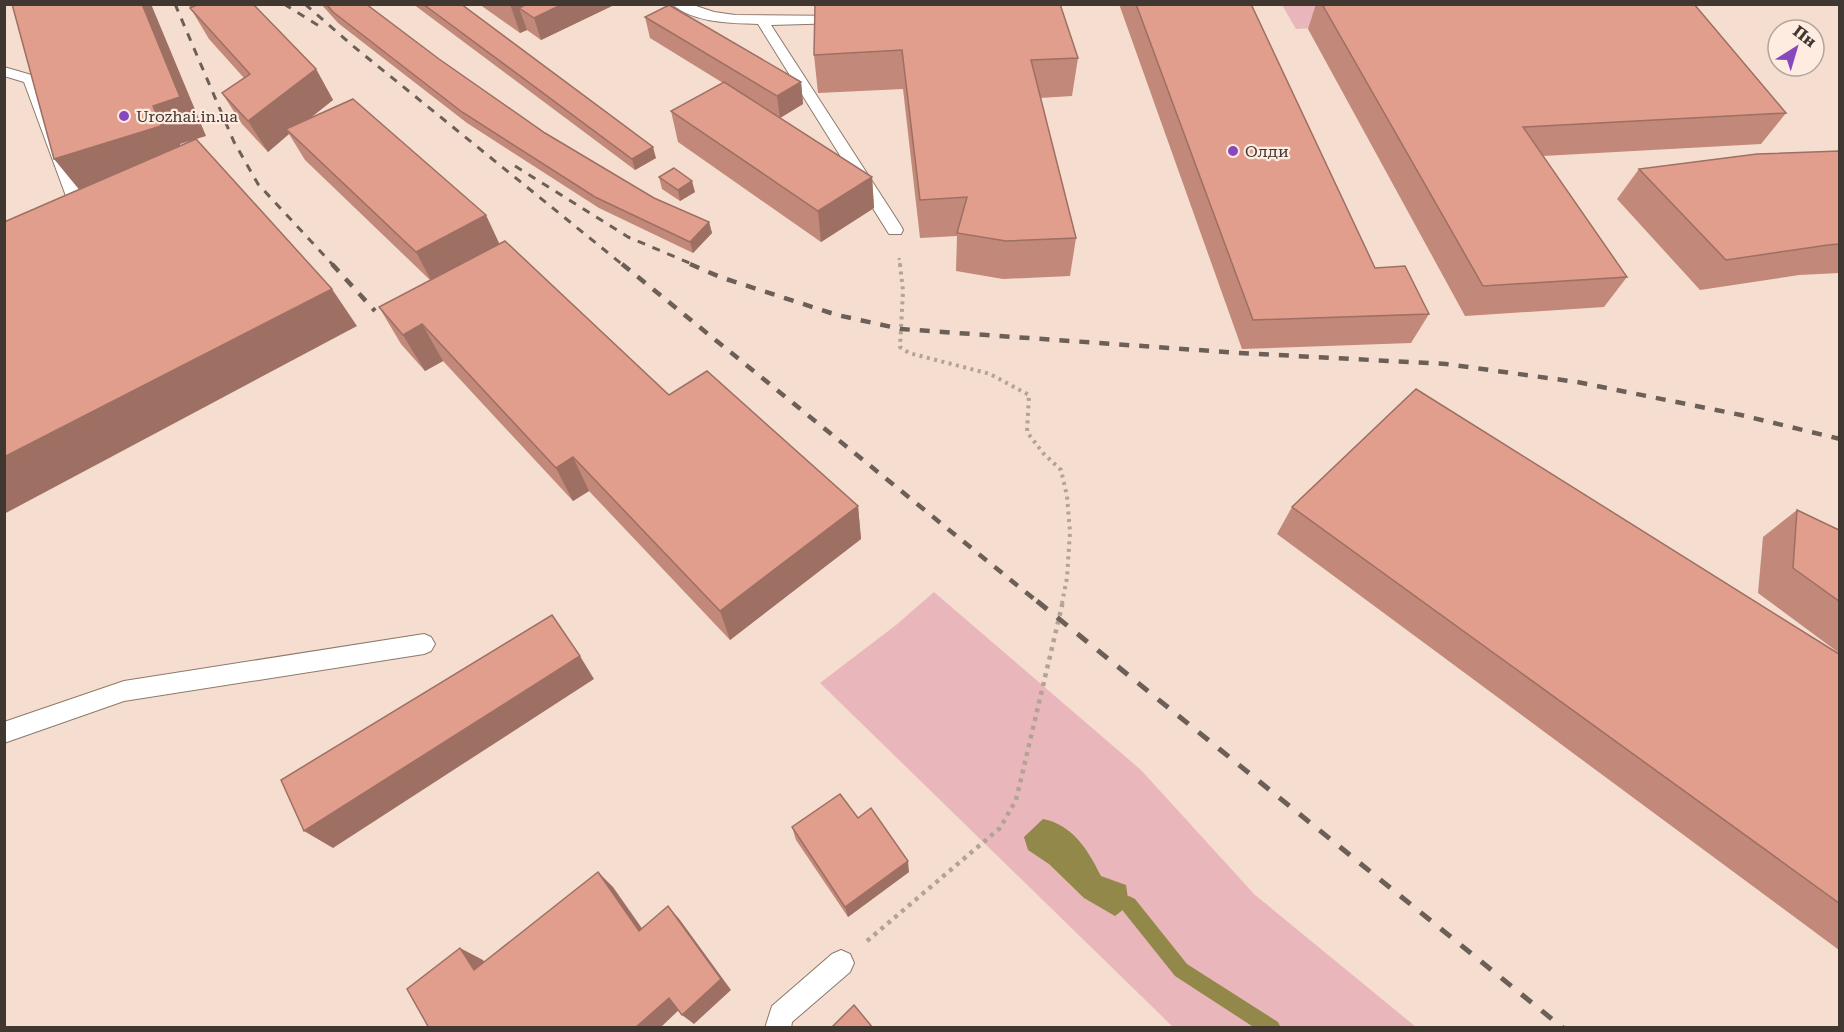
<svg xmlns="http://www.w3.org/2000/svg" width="1844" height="1032" font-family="'Roboto Serif',serif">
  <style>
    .green { fill: #e9b7bb }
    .water { fill: #928849 }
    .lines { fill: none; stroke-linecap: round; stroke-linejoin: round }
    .stream { fill: #928849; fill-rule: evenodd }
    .lane-casing { stroke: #8d796b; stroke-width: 2 }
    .path-far2 { stroke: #b4a296; stroke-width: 3; stroke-dasharray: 2 3; stroke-linecap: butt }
    .path-far1 { stroke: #b4a296; stroke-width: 4; stroke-dasharray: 3 4.5; stroke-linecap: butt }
    .path { stroke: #b4a296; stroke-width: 4.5; stroke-dasharray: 4 5; stroke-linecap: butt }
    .lane { fill: #fff; fill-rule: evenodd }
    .rail-far2 { stroke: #6c5f57; stroke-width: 3; stroke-dasharray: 8 8; stroke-linecap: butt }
    .rail-far1 { stroke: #6c5f57; stroke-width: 4.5; stroke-dasharray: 10 10; stroke-linecap: butt }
    .rail { stroke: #6c5f57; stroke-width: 5; stroke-dasharray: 13 13; stroke-linecap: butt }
    .wall { fill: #c28879 }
    .shaded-wall { fill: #9e6f63 }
    .building { fill: #e19e8d; stroke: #9e6f63; stroke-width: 1.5 }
    .poi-dot { fill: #8848bd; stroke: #ffece0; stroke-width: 2 }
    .labels { text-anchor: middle; stroke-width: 4.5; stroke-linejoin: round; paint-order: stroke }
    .far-poi-label { font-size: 16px; fill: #403731; stroke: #ffece0; text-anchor: start }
  </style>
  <rect width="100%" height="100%" fill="#f5decf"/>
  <g class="green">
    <path d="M1282 5H1431L1442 22 1296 29Z"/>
    <path d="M934 592 1141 770 1254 894 1416 1027H1173L820 683 896 625Z"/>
  </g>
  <path class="water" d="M1043 819C1073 825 1088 850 1101 876L1126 885 1129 905 1115 916 1084 898 1049 864 1028 850 1024 837Z"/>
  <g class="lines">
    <path class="stream" d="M1129 896 1135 899 1187 964 1278 1022 1281 1028H1255L1175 976 1123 911 1120 905 1123 899Z"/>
    <defs>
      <g id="lane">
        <path d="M672 4H690L714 12 735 15 846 16 847 19 846 22 841 23 771 25 901 226 903 230 901 234H889L758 24C731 23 693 23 672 4Z"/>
        <path d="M4 67 35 76 37 79 87 210 84 214 73 217 65 212 70 207 24 82 4 76Z"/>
        <path d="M424 634 431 637 435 644 431 651 424 654 124 701 4 743V722L124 681Z"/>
        <path d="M841 950 850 954 854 963 850 972 792 1022 791 1028H765L772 1006 832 954Z"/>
      </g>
    </defs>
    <use href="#lane" class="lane-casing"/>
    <path class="path-far2" d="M899 258 900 265"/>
    <path class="path-far1" d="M900 264 903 291 900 347 909 353 990 374 1029 395 1027 432 1043 453 1061 470 1067 496 1070 532 1067 578 1062 603"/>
    <path class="path" d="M867 941 1000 828 1016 800 1063 601"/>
    <use href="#lane" class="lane"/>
    <g class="rail-far2">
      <path d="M175 4 234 142 258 184 333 265"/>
      <path d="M284 4 324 29"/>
      <path d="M305 4 353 46 623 265"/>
      <path d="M515 166 628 237 694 265"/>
    </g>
    <g class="rail-far1">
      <path d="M332 264 375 311"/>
      <path d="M622 264 1039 603"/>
      <path d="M690 264 720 277 837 315 901 329 1240 353 1446 364 1577 382 1741 415 1840 439"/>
    </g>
    <path class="rail" d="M1037 601 1563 1028"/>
  </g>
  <g class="wall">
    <path d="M188 4H253L316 69 333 100 309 119 499 244 669 395 858 506 861 539 730 640 589 491 573 501 443 361 425 371 401 344 379 307 430 280 305 160 289 134 268 152 242 124 222 93 244 78 209 39Z"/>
    <path d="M321 4H366L439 59 545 133 654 198 709 222 712 233 693 253 599 208 467 123 338 23Z"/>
    <path d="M413 4H461L656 158 635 170Z"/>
    <path d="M479 4H613L614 5 541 40 527 30 520 33Z"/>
    <path d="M815 4 1078 58 1072 96 1040 98 1076 238 1070 276 1003 279 956 271 957 236 920 238 903 89 818 93 814 55Z"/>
    <path d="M1119 4H1251L1375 268 1429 314 1411 343 1242 349Z"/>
    <path d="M1316 4H1694L1786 113 1761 144 1543 156 1627 277 1604 307 1465 316 1308 29Z"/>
    <path d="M645 17 801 82 803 104 780 118 872 177 874 208 821 242 678 142 671 111 723 83 650 38Z"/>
    <path d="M1839 151V273L1799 275 1700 290 1617 199 1639 169Z"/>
    <path d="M659 177 695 192 680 201 662 189Z"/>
    <path d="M1292 507 1839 654V950L1277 534Z"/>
    <path d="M1797 510 1839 530V653L1758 593 1763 537Z"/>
    <path d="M858 818 909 872 848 917 796 840 792 827Z"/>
  </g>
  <g class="shaded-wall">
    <path d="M142 4H151L206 136 180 144 188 164 86 198 54 159 153 106Z"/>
    <path d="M510 4H613L614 5 541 40 534 18 519 8 527 30 520 33Z"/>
    <path d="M316 69 333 100 291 133 286 129 289 134 268 152 248 121Z"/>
    <path d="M801 82 803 104 780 118 777 96Z"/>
    <path d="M653 147 656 158 635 170 632 159Z"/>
    <path d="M872 177 874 208 821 242 818 211Z"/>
    <path d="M692 181 695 192 680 201 678 190Z"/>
    <path d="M486 215 500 245 432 282 416 252Z"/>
    <path d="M709 222 712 233 693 253 690 242Z"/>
    <path d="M332 289 357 326 4 514V457Z"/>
    <path d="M422 324 443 361 425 371 403 335Z"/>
    <path d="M573 457 589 491 573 501 556 468Z"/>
    <path d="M858 506 861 539 730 640 720 611Z"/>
    <path d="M580 656 594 679 333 848 304 831Z"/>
    <path d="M908 861 909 872 848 917 845 907Z"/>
    <path d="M598 872 613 887 653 944 639 931Z"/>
    <path d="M668 906 680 920 731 990 694 1024 682 1015Z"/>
    <path d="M460 948 483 960 497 981 474 970Z"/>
    <path d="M669 998 682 1007 660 1028H635Z"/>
  </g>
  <g class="building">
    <path d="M12 4H142L180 97 153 106 161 126 54 159Z"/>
    <path d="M199 4H253L316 69 248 121 222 93 250 74 190 8Z"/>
    <path d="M326 4H366L439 59 545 133 654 198 709 222 690 242 595 197 462 112 333 12Z"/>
    <path d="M423 4H461L653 147 632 159Z"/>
    <path d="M527 4H563L534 18 519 8Z"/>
    <path d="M815 4H1060L1078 58 1031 60 1076 238 1006 241 957 233 967 197 920 200 902 50 814 55Z"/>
    <path d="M1136 4H1251L1375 268 1405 266 1429 314 1253 320Z"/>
    <path d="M1322 4H1694L1786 113 1523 127 1627 277 1483 286Z"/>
    <path d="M669 5 801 82 777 96 645 17Z"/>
    <path d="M724 82 872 177 818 211 671 111Z"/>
    <path d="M353 99 486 215 416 252 286 129Z"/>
    <path d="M196 139 332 289 4 457V222Z"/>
    <path d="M1839 151V244L1828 245 1726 260 1639 169 1757 154Z"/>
    <path d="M674 168 692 181 678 190 659 177Z"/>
    <path d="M505 241 669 395 707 371 858 506 720 611 573 457 556 468 422 324 403 335 379 307Z"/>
    <path d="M1416 389 1839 654V903L1292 507Z"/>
    <path d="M1797 510 1839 530V601L1793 568Z"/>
    <path d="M552 615 580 656 304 831 281 780Z"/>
    <path d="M840 794 858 818 871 808 908 861 845 907 792 827Z"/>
    <path d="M598 872 639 931 668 906 721 979 682 1015 669 998 635 1028H429L407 989 460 948 474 970Z"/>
    <path d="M854 1005 873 1028H831Z"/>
  </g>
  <g class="poi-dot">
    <circle cx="124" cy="116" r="6"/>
    <circle cx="1233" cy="151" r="6"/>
  </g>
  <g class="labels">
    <g class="far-poi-label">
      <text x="136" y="122">Urozhai.in.ua</text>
      <text x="1245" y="157">Олди</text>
    </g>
  </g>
  <rect width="1844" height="1032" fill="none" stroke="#403731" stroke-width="12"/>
  <g transform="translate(1796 48) rotate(37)"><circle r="28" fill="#ffece0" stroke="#b3a49a" stroke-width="1.5"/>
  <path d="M0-4.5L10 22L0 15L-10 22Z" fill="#8848bd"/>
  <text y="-9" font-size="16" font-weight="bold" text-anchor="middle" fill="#403731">Пн</text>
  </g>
</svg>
